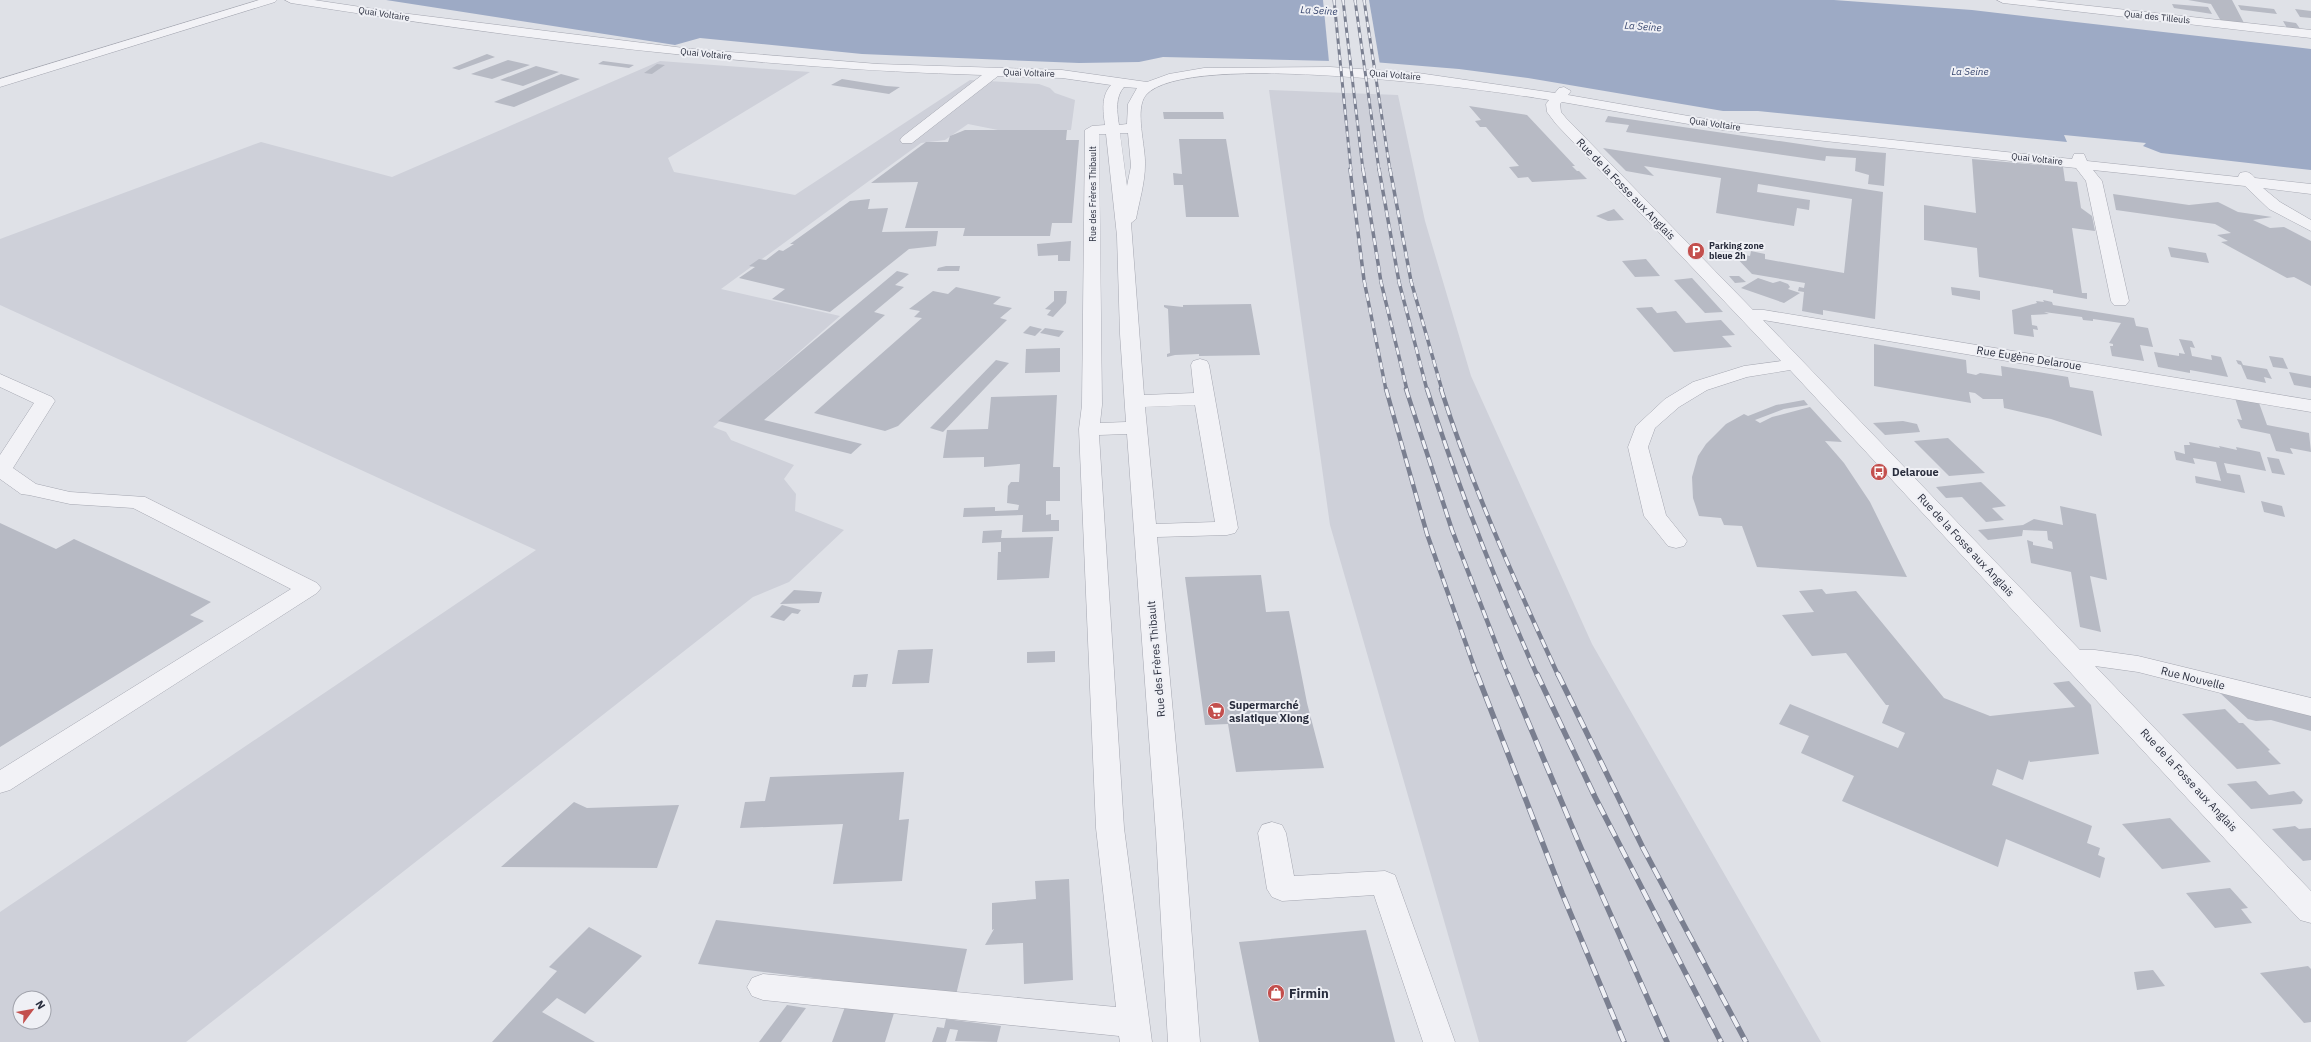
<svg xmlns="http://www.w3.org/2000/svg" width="2311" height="1042" font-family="'IBM Plex Sans',sans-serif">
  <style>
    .built { fill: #ced0d9; fill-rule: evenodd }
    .water { fill: #9daac5 }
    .pier { fill: #dfe1e7 }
    .building { fill: #b7bac4 }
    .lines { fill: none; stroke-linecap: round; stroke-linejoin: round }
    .minor-casing { stroke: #a5a7b1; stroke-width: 1 }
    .minor { fill: #f2f2f6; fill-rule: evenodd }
    .rail-far3-casing { stroke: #7a7f90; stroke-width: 3 }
    .rail-far2-casing { stroke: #7a7f90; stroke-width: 3.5 }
    .rail-far1-casing { stroke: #7a7f90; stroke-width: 4.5 }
    .rail-casing { stroke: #7a7f90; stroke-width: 5.5 }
    .rail-far3 { stroke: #eff0f5; stroke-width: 2; stroke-dasharray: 5.5; stroke-linecap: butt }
    .rail-far2 { stroke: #eff0f5; stroke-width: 2.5; stroke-dasharray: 7; stroke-linecap: butt }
    .rail-far1 { stroke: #eff0f5; stroke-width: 3; stroke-dasharray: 9; stroke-linecap: butt }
    .rail { stroke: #eff0f5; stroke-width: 4; stroke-dasharray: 12; stroke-linecap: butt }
    .labels { text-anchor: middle; stroke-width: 4; stroke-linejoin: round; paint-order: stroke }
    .far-street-label { font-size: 9px; fill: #292d3d; stroke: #eff0f5 }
    .far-poi-label { font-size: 9px; font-weight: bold; fill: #292d3d; stroke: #eff0f5; text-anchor: start }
    .far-water-label { font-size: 10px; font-style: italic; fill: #37466e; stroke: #eff0f5 }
    .street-label { font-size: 11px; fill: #292d3d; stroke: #eff0f5 }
    .poi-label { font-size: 11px; font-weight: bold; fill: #292d3d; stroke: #eff0f5; text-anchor: start }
    .near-poi-label { font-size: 13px; font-weight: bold; fill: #292d3d; stroke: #eff0f5; text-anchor: start }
  </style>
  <rect width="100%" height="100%" fill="#dfe1e7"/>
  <g class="built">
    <path d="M660 61 810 72 668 158 674 172 795 195 970 80 1039 84 1050 88 1055 93 1075 100 1071 130H998L968 124 945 140 921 143 721 289 840 316 713 427 726 432 731 440 794 465 784 479 796 494 795 511 844 530 789 582 753 597 186 1042H0V912L536 550 0 305V239L261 142 392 177ZM20 998H44V1022H20Z"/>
    <path d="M1269 90 1398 95 1425 221 1471 376 1592 644 1821 1042H1479L1330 525Z"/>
  </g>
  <path class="water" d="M386 0H1834L1972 10 2311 49V170L2161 153 2143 146 2146 143 2064 135 2067 142 1758 111H1723L1528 78 1459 69 1373 62 1163 57 1139 62 1079 63 862 54 700 38 675 45Z"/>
  <path class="pier" d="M1323 0H1369L1380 65 1329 62Z"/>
  <g class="building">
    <path d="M2188 0H2232L2244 23 2221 21 2211 4Z"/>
    <path d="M2172 4 2208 7 2212 14 2174 8Z"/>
    <path d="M2238 5 2274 9 2277 14 2241 10Z"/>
    <path d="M2295 9 2311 11V18L2300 17Z"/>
    <path d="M2283 21 2296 23 2301 30 2287 28Z"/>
    <path d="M487 54 495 57 459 70 452 68Z"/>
    <path d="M508 60 530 65 492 79 471 74Z"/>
    <path d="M603 61 634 65 629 68 598 64Z"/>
    <path d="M657 64 665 65 652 74 644 73Z"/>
    <path d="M536 66 559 72 523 86 500 80Z"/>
    <path d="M561 74 580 79 514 107 494 102Z"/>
    <path d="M842 79 886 86 900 87 889 94 831 85Z"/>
    <path d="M1469 106 1527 115 1575 166H1572L1577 171H1579L1587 179 1532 182 1528 177 1518 178 1509 167 1519 166 1486 127H1480L1475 121 1481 120Z"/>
    <path d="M1163 112H1223L1224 119H1164Z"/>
    <path d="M1608 116 1827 148 1886 153 1884 186 1868 184 1869 175 1855 171 1856 158 1826 156 1825 161 1626 132 1629 125 1605 122Z"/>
    <path d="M965 130H1067L1066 140H1079L1072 223H1052L1050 236H963L965 228H905L918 182 871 183 926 142H948L950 136Z"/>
    <path d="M1179 139H1226L1239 217H1186L1183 185H1174L1173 173 1182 174Z"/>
    <path d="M1603 148 1883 192 1875 319 1823 310V315L1802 311 1804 292 1798 291 1799 287 1804 288 1805 283 1752 274 1732 253 1750 256 1751 251 1765 254V259L1844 273 1852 199 1758 184 1757 192 1810 200 1809 210 1797 208 1794 226 1716 213 1721 178 1644 166 1654 176 1626 171Z"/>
    <path d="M1972 159 2063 167 2065 181 2077 182 2081 208 2092 216 2095 231 2072 228 2082 293H2087V299L2053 293V290L1979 277 1977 248 1924 240V205L1976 213Z"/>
    <path d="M2113 194 2189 205 2218 202 2238 212 2272 217 2253 220 2270 228 2284 227 2311 241V286L2294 277 2287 278 2221 242 2228 241 2217 235 2231 233 2215 224 2116 210Z"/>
    <path d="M870 199 868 209 888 208 882 232 938 231 936 246 909 249 830 312 772 299 785 289 739 278 755 267 749 266 759 259 766 260 779 250 783 251 794 244H790L850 201Z"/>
    <path d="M1614 209 1624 220 1608 221 1596 216Z"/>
    <path d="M1071 241 1070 261H1058V255L1038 256 1037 244Z"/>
    <path d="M2168 247 2206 253 2209 263 2171 257Z"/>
    <path d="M1646 259 1660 276 1635 277 1622 261Z"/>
    <path d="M946 266H960L959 271H937L938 268Z"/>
    <path d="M897 271 909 274 895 285 904 287 874 312 885 315 764 420 862 444 851 454 718 421Z"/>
    <path d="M1729 276H1739L1746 282 1735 283Z"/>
    <path d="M1692 278 1723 312 1705 313 1674 280Z"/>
    <path d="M1758 278 1773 283 1780 281 1788 284 1790 287 1788 289 1800 293 1784 303 1741 288Z"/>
    <path d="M956 287 1001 297 993 304 1012 308 1000 318 1007 320 898 426 885 431 814 413 922 318 914 317 920 311 909 309 933 291 948 294Z"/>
    <path d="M1951 287 1980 291V300L1952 295Z"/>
    <path d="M1054 291H1067L1066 303 1053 317 1047 315 1051 310 1045 309 1054 301Z"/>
    <path d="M2043 300 2052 302 2053 305 2134 318 2136 326 2148 328 2153 347 2140 345 2144 361 2112 356 2110 346H2113V344L2109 343 2121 323 2093 319V321L2083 320 2082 317 2044 312 2049 314 2031 315 2032 325 2037 326 2038 330 2033 329 2034 337 2014 334 2012 310 2037 303 2036 301 2044 302Z"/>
    <path d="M1251 304 1260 355 1199 356V354L1175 355 1167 357V354L1170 353 1168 309 1164 307V305L1183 307V305Z"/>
    <path d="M1652 307 1657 313 1676 311 1686 323 1721 320 1735 335 1722 336 1732 347 1674 352 1636 308Z"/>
    <path d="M1030 326 1042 329 1035 336 1023 333Z"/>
    <path d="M1045 328 1064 331 1059 337 1040 333Z"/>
    <path d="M2179 339 2192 341 2195 348 2190 347 2192 356 2212 360 2211 355 2221 357 2228 377 2190 370V373L2158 367 2154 352 2179 356V353L2185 354Z"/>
    <path d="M1874 344 1966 360 1967 373 1976 375 1980 373 2002 376 2001 366 2068 377 2070 387 2093 391 2102 436 2051 419 2004 408 2003 399H1983L1975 393 1969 392 1971 403 1874 386Z"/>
    <path d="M1060 348V372L1025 373 1026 349Z"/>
    <path d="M2269 356 2283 358 2288 369 2273 367Z"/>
    <path d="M996 360 1009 363 943 432 930 428Z"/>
    <path d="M2236 360 2241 361 2243 365 2267 369 2272 379 2264 377 2266 383 2247 379 2241 365 2238 364Z"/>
    <path d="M2289 372 2311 376V388L2294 385Z"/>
    <path d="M1057 395 1053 467H1060V501H1046V515L1051 514V520H1059V531L1022 532 1023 515 963 517 964 508 995 507V511L1018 510 1019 505 1007 503 1008 486 1011 482H1019L1020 464 984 467V457L943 458 947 430 988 429 991 397Z"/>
    <path d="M2235 398 2259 403 2267 425 2309 433 2311 452 2290 448 2293 454 2276 451 2270 434 2241 428 2237 419 2242 420Z"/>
    <path d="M1804 400 1808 405 1784 409 1755 420 1760 423 1772 417 1810 407 1842 442 1825 441 1844 463 1870 502 1907 577 1757 567 1742 526 1724 525 1721 518 1699 516 1693 498 1692 477 1698 456 1706 444 1726 424 1744 414 1748 416 1776 405Z"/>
    <path d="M1903 421 1917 424 1920 432 1885 435 1873 423Z"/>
    <path d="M1948 438 1985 473 1949 476 1914 441Z"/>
    <path d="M2189 442 2220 448 2219 446 2237 450 2236 447 2260 452 2266 471 2224 463 2227 473 2240 475 2245 493 2196 483 2195 476 2221 481 2216 462 2193 458 2195 464 2176 460 2174 451 2185 454 2184 445H2190Z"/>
    <path d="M2267 457 2279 459 2285 475 2272 473Z"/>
    <path d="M1981 482 2006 506 1992 508 2004 520 1986 522 1962 497 1946 498 1936 487Z"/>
    <path d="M2261 501 2282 506 2285 517 2264 512Z"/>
    <path d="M2060 506 2096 514 2107 580 2090 576 2101 632 2080 627 2071 572 2031 563 2027 540 2033 542V545L2053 549 2052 542 2048 540 2047 531 2023 530 2022 536 1988 540 1978 530 2023 525 2034 519 2063 525Z"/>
    <path d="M0 523 56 549 74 539 211 602 190 615 204 621 0 747Z"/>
    <path d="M1002 530 1001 538 1053 537 1049 578 997 580 998 552H1001V542L982 543 983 531Z"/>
    <path d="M1261 575 1266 612 1289 611 1307 703 1324 768 1236 772 1228 724 1205 725 1185 577Z"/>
    <path d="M1822 589 1826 594 1856 591 1944 698 1990 716 2075 707 2053 683 2069 681 2091 705 2099 754 2030 762 2029 760 2023 780 1997 769 1992 785 2092 826 2087 843 2100 848 2098 855 2105 858 2100 878 2006 839 1998 867 1842 801 1854 776 1801 753 1809 736 1779 724 1790 704 1898 748 1905 733 1882 723 1889 705H1886L1846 653 1812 656 1782 615 1814 612 1799 591Z"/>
    <path d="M794 590 822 592 819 603 780 604Z"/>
    <path d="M782 605 801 610 798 614 792 613 784 621 770 617Z"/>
    <path d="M933 649 929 683 892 684 898 650Z"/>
    <path d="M1055 651V662L1027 663V652Z"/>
    <path d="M868 674 866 687H852L854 675Z"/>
    <path d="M2220 693 2311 715V731L2271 720 2256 721 2248 719Z"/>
    <path d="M2225 709 2239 723H2243L2270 750 2268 751 2281 764 2237 769 2182 714Z"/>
    <path d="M904 772 899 820 909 819 902 881 833 884 843 824 740 828 745 802 765 801 770 777Z"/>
    <path d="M2256 781 2269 795 2294 791 2303 800 2301 804 2251 809 2227 784Z"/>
    <path d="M574 802 587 808 679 805 657 868 501 867Z"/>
    <path d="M2170 818 2211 862 2162 869 2122 824Z"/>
    <path d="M2295 826 2299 829 2311 828V860L2303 861 2272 829Z"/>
    <path d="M1069 879 1073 980 1024 984 1023 943 985 945 994 929 992 930V903L1036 899 1035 881Z"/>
    <path d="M2230 888 2248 908 2241 909 2252 923 2215 928 2186 893Z"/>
    <path d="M716 920 967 949 956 995 698 964Z"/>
    <path d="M589 927 642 956 585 1014 557 998 542 1012 595 1042H492L557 971 549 967Z"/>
    <path d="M1366 930 1395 1042H1259L1239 942Z"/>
    <path d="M2308 966 2311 969V1022L2304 1023 2260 973Z"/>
    <path d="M2153 970 2165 986 2137 990 2134 972Z"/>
    <path d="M787 1005 806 1008 781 1042H759Z"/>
    <path d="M845 1007 894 1013 885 1042H832Z"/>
    <path d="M946 1019 1001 1026 997 1042 955 1041 958 1030 950 1029 946 1042H932L937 1027 944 1028Z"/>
  </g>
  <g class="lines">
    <defs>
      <g id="minor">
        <path d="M259 0H277L275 2 0 87V79Z"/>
        <path d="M285 0H314L401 13 692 49 878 64 1062 70 1147 82 1169 74 1204 68 1330 67 1418 73 1555 93 1559 88 1564 87 1571 91 1568 95 1723 122 2072 159 2074 154H2084L2087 161 2238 177 2240 173C2247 171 2250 172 2255 178L2311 184V194L2263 188 2280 202 2311 220V231L2269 209 2245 186 2093 170 2102 181 2129 301 2126 305H2114L2111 301 2086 181 2076 168 1723 130 1562 102 1560 104 1561 112 1566 118 1753 310H1764L2311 400V412L1763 320 2080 650H2095L2138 656 2311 698V716L2138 672 2095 666 2311 891V923L2300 920 1790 370 1747 377 1707 390 1679 407 1655 428 1648 447 1666 515 1687 541 1684 546 1676 548 1668 546 1644 516 1628 447 1636 426 1665 399 1693 382 1744 366 1781 361 1556 124 1547 112 1546 104 1549 100C1485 89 1186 49 1146 95 1134 109 1146 147 1145 165 1145 183 1139 202 1136 219L1131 223 1144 395 1194 393 1191 365 1193 361 1200 359 1207 361 1209 365 1238 528 1235 533 1227 535 1157 537 1184 834 1200 1042H1168L1156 834 1127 434 1099 435 1124 828 1152 1042H1120L1119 1036 763 1000 752 996 747 987 752 978 763 974 1116 1007 1096 828 1079 429 1082 405 1085 130 1092 126 1105 125C1103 111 1101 96 1111 85L1062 78 998 76 912 143H902L900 140 902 137 982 75C751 68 520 39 291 3ZM1124 87 1137 88 1128 104 1127 124 1119 125C1117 111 1115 97 1124 87ZM1120 133H1128L1131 166 1127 186ZM1099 134H1106L1117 236 1120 334 1126 422 1100 423 1102 405ZM1195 405 1215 522 1156 524 1145 407Z"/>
        <path d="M1997 0H2035L2311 30V38L2003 3Z"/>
        <path d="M0 374 52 397 55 401 13 468 36 484 70 492 145 497 317 583 321 588 317 593 10 790 0 793V770L291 589 133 508 70 504 29 495 21 494 0 479V455L34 403 0 387Z"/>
        <path d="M1272 822 1282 825 1286 833 1294 876 1385 871 1395 875 1455 1042H1423L1374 895 1282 901 1272 897 1267 889 1258 833 1262 825Z"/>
      </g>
    </defs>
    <use href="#minor" class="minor-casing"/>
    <use href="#minor" class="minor"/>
    <defs>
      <g id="rail-far3">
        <path d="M1334 0 1351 170"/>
        <path d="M1343 0 1363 170"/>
        <path d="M1355 0 1379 170"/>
        <path d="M1364 0 1390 170"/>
      </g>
      <g id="rail-far2">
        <path d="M1350 169 1364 280 1386 390"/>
        <path d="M1363 169 1381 282 1407 390"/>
        <path d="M1379 169 1399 282 1427 390"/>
        <path d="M1390 169 1411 281 1442 390"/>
      </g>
      <g id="rail-far1">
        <path d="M1386 389 1427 534 1477 675"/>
        <path d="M1406 389 1452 530 1508 675"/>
        <path d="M1427 389C1458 487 1495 581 1537 675"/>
        <path d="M1441 389C1472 487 1515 581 1558 675"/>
      </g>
      <g id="rail">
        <path d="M1477 674 1562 893 1624 1042"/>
        <path d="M1508 674 1581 848 1667 1042"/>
        <path d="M1537 674 1595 797 1721 1042"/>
        <path d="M1558 674 1643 848 1746 1042"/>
      </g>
    </defs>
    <use href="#rail-far3" class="rail-far3-casing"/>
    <use href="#rail-far2" class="rail-far2-casing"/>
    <use href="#rail-far1" class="rail-far1-casing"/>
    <use href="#rail" class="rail-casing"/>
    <use href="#rail-far3" class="rail-far3"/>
    <use href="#rail-far2" class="rail-far2"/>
    <use href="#rail-far1" class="rail-far1"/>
    <use href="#rail" class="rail"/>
  </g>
  <defs>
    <symbol id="parking-disc" viewBox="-11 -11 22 22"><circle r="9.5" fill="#c34f4d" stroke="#eff0f5"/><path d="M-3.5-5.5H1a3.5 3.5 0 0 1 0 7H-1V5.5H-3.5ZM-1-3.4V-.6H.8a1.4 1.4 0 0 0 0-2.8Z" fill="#fff"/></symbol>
    <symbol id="bus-disc" viewBox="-11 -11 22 22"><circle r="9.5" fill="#c34f4d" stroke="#eff0f5"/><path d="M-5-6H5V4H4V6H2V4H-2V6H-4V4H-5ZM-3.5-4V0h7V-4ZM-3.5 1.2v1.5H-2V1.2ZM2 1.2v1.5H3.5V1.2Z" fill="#fff"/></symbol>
    <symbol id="supermarket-disc" viewBox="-11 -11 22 22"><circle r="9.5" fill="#c34f4d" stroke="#eff0f5"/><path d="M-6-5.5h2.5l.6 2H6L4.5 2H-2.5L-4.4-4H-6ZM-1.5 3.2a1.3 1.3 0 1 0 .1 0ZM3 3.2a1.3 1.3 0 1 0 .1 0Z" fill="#fff"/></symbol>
    <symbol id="shop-disc" viewBox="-11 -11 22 22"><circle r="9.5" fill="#c34f4d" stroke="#eff0f5"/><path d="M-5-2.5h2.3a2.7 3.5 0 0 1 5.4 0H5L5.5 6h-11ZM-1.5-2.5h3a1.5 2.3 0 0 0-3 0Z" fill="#fff"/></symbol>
  </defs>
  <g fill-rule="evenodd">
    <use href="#parking-disc" x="1686" y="241" width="20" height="20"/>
    <use href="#bus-disc" x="1869" y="462" width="20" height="20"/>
    <use href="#supermarket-disc" x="1206" y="701" width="20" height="20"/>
    <use href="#shop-disc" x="1266" y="983" width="20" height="20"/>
  </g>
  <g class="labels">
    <g class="far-street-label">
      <text transform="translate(384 14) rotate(9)" y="3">Quai Voltaire</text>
      <text transform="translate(2157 17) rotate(6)" y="3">Quai des Tilleuls</text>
      <text transform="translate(706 54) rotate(6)" y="3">Quai Voltaire</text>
      <text transform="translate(1029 73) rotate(2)" y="3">Quai Voltaire</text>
      <text transform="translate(1395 75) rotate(5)" y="3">Quai Voltaire</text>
      <text transform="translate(1715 124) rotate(8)" y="3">Quai Voltaire</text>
      <text transform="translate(2037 159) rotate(6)" y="3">Quai Voltaire</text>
      <text transform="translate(1093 194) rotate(-90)" y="3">Rue des Frères Thibault</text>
    </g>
    <g class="far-poi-label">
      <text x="1709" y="249">Parking zone<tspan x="1709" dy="10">bleue 2h</tspan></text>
    </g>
    <g class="far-water-label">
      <text transform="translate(1319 10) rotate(3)" y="4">La Seine</text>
      <text transform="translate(1643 26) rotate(4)" y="4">La Seine</text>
      <text x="1970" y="75">La Seine</text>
    </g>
    <g class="street-label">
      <text transform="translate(1626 189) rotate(46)" y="4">Rue de la Fosse aux Anglais</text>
      <text transform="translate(2029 358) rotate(9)" y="4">Rue Eugène Delaroue</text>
      <text transform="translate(1966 545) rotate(47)" y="4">Rue de la Fosse aux Anglais</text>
      <text transform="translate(1156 659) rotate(-95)" y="4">Rue des Frères Thibault</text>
      <text transform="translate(2193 678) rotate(14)" y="4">Rue Nouvelle</text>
      <text transform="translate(2189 780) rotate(47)" y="4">Rue de la Fosse aux Anglais</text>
    </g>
    <g class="poi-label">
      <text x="1892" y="476">Delaroue</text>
      <text x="1229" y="709">Supermarché<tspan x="1229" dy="13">asiatique Xiong</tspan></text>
    </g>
    <g class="near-poi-label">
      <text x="1289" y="998">Firmin</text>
    </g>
  </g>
  <g transform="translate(32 1010) rotate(58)"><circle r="19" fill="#eff0f5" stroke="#a0a2ab"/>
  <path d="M0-3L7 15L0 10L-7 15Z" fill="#c34f4d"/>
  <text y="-6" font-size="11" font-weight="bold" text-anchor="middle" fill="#292d3d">N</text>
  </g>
</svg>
